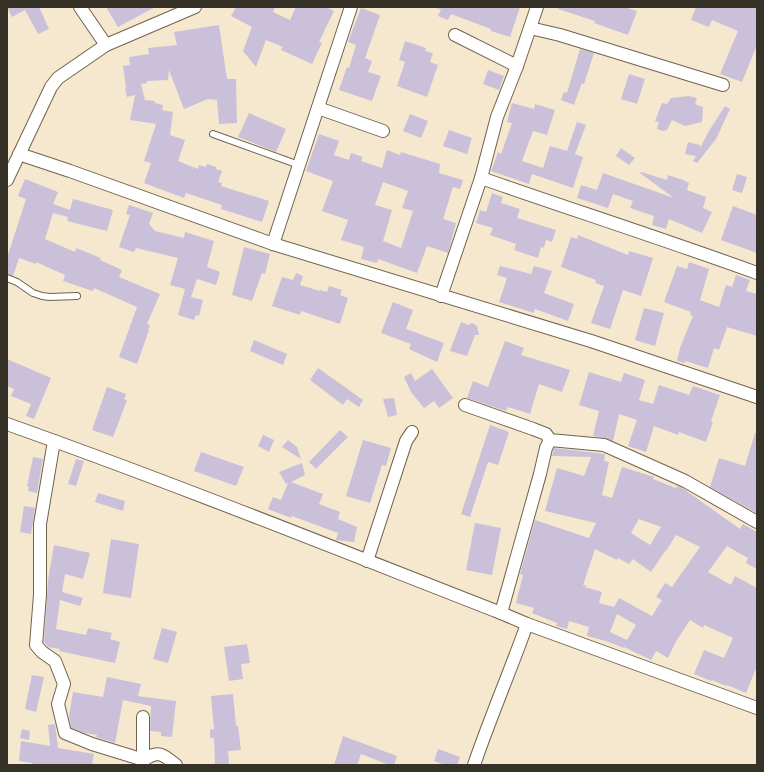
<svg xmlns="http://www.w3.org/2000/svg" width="764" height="772" font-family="Poppins,sans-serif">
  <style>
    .building { fill: #cac0d9; fill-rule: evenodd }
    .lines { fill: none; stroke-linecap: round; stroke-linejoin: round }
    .lane-casing { stroke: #6f634d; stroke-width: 8 }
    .street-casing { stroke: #6f634d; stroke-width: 14 }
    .lane { stroke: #fff; stroke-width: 6 }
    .street { stroke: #fff; stroke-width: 12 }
  </style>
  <rect width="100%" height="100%" fill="#f6e8ce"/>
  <g class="building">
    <path d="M7 7H39L49 29 38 34 25 10 12 17Z"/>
    <path d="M106 7H155L118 27Z"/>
    <path d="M236 7H275L273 12 290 20 296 7H326L334 11 319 42 322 43 312 64 281 50 283 47 266 40 256 67 243 51 252 27 231 16Z"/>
    <path d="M435 7H520L510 37 491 31V29L451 14 448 20 438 16 441 10Z"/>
    <path d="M559 7H624L637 11 628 35 594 23 595 21 558 9Z"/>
    <path d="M696 7H757V45L742 82 720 74 738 31 712 20 709 27 691 20Z"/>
    <path d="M361 8 380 15 365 58 372 61 368 72 381 76 372 101 339 90 347 67 349 68 356 45 348 42Z"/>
    <path d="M219 25 227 79H236L237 123 219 124 217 100 208 99 184 109 169 70 168 80 147 81V83L141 84 145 100 155 101V103L163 105 162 110 173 112 170 135 185 140 178 161 198 169 199 165 206 167 207 164 216 167V169L222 171 218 182 222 183 221 186 269 201 262 222 221 209 222 205 186 193 184 198 144 183 151 163 144 161 156 124 130 120 135 95 127 97 125 89 126 88 123 66 130 65 129 57 149 54 148 48 177 45 174 32Z"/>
    <path d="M405 41 426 48 425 51 433 53 430 62 438 65 427 97 397 86 405 62 399 60Z"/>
    <path d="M580 49 594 53 584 84 582 83 574 105 561 100 564 92 567 93Z"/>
    <path d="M488 70 504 76 499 90 483 84Z"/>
    <path d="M629 74 645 79 637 104 621 99Z"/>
    <path d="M689 96 697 98 695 104 703 107 702 122 685 126 672 120 667 130 663 131 657 129 659 122 655 121 662 103 667 104 671 98Z"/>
    <path d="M512 103 534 109 535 104 555 110 547 135 533 131 522 161 543 168 550 146 567 151 577 122 586 125 575 154 583 157 573 188 532 174 529 184 491 171 498 152 501 154 512 123 507 122Z"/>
    <path d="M725 106 730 109 716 139 697 163 693 161 696 156 685 154 688 142 700 145V148L709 131Z"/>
    <path d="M249 113 286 129 276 152 238 137Z"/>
    <path d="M410 114 428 121 421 138 403 131Z"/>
    <path d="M449 130 472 138 467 154 443 146Z"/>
    <path d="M319 134 339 141 334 155 349 160 351 153 363 157 361 161 382 168 387 150 400 155 401 152 440 164 439 173 463 180 460 189 453 187 443 219 456 223 448 253 427 246 417 273 378 259 377 263 361 259 364 247 341 240 348 220 322 211 333 181 306 171ZM383 182 408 191 402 208 413 211 401 248 383 241 392 210 375 205Z"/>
    <path d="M621 148 635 158 629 165 616 156Z"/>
    <path d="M641 172 667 180 668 175 683 180 689 183 687 190 706 197 703 208 712 212 702 233 669 219 666 229 652 225 654 216 630 208 633 201 613 194 608 208 577 198 581 185 597 190 603 173 674 198 640 173Z"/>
    <path d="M737 174 747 177 742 193 732 190Z"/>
    <path d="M25 179 58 192 53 204 70 210 73 199 113 210 107 231 67 221 68 217 53 213 45 239 75 252 76 248 101 258 100 260 122 270 119 277 160 294 147 324 150 325 148 330H149L137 364 119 357 137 307 94 288 93 291 63 281 65 275 36 262V264L19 258 13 276 7 274V258L26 199 18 196Z"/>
    <path d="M492 193 503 197 501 203 520 209 517 218 556 230 552 242 546 240 544 248 541 247 538 258 514 250 516 244 490 235 493 228 476 223 480 210 486 212Z"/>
    <path d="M129 205 153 213 149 224 155 231 184 238 185 232 214 241 207 267 220 272 216 285 197 279 191 297 203 300 199 316 196 315 194 320 178 315 185 289 170 285 178 258 136 248 134 252 119 247 130 215 126 214Z"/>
    <path d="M733 206 757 215V253L721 240Z"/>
    <path d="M578 235 628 255 629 251 653 258 641 296 623 290 610 329 591 323 604 286 595 283 596 280 561 267 571 237 577 239Z"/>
    <path d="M244 247 270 254 265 274 262 273 252 301 232 295Z"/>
    <path d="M689 262 709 269 700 300 719 307 726 285 732 287 736 275 750 280 746 291 757 294V336L727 327 719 350 714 348 708 368 685 361V363L677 361 680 348 693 316 690 315 691 312 664 302 677 266 687 269Z"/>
    <path d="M500 266 531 274 534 266 552 271 544 293 574 304 568 321 535 309 534 313 499 302 507 278 497 275Z"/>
    <path d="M296 273 303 276 300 285 320 291V290L327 292 329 286 342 290 340 295 348 298 340 324 301 311 300 315 272 306 282 277 293 280Z"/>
    <path d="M393 302 413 310 406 329 444 343 437 362 409 349 411 344 381 333Z"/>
    <path d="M644 308 664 313 655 346 635 340Z"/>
    <path d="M461 322 468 325 472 323 477 326 479 335H475L467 356 450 351Z"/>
    <path d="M254 340 287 354 283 365 250 351Z"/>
    <path d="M505 341 524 348 521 355 570 370 562 392 539 384 530 414 508 407 506 411 467 398 473 381 488 387Z"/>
    <path d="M7 359 51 378 34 419 26 416 31 404 11 396 14 389 7 386Z"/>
    <path d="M318 368 363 400 359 407 347 399 343 405 310 380Z"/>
    <path d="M432 369 453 398 439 408 434 401 424 408 411 392 404 377 411 373 415 381Z"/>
    <path d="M589 372 621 382 624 373 645 380 639 400 653 404 659 385 689 395 693 386 720 395 711 421 713 422 706 442 679 432 678 435 654 426 646 452 628 446 637 420 619 414 613 441 605 438 593 436 599 411 579 405Z"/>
    <path d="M107 387 126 394 124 399 127 400 113 437 92 430Z"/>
    <path d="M394 398 397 415 388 417 383 399Z"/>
    <path d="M490 425 509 432 498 465 488 462 470 517 461 514Z"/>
    <path d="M340 430 348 437 316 469 309 462Z"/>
    <path d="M755 433H757V513L710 487 719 458 745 466Z"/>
    <path d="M263 435 274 440 269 452 258 446Z"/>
    <path d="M288 440 297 447 301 459 282 447Z"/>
    <path d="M363 440 391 448 386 466 382 465 370 503 346 496Z"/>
    <path d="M554 448 605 454 604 461 609 462 602 495 612 498 622 467 654 477 653 479 676 488 677 486 681 487 740 529 743 524 757 532V569L746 563 748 558 727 546 708 572 731 585 735 576 757 588V666L746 693 727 685 726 686 712 680 711 681 694 674 704 650 724 658 733 638 704 625 703 628 690 620 675 643 668 658 656 651 651 660 624 647V648L606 641 587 636 589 627 569 621 567 629 556 626 557 623 532 613 534 608 516 603 523 575 520 574 535 520 589 538 596 523 545 511 557 468 584 476 591 457 552 456ZM639 519 661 527 650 545 631 533ZM676 535 700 547 672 587 665 583 656 597 662 600 652 616 619 598 614 607 599 603 602 592 585 587 586 585H583L595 549 617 560 618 558 629 564 633 559 651 572 665 551H666ZM617 614 636 625 627 640 610 632Z"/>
    <path d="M201 452 244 467 236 486 194 471Z"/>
    <path d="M33 457 43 459 37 493 28 491 29 487 27 486Z"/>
    <path d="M76 459 84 461 76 486 68 484Z"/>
    <path d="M302 463 305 475 291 482 323 494 319 504 340 512 338 519 357 527 354 542 336 540 338 533 292 516 291 518 268 509 273 497 281 500 288 483 286 484 279 472Z"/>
    <path d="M98 493 125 501 123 511 95 502Z"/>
    <path d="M24 506 35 508 31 534 20 532Z"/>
    <path d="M475 523 501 528 492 575 466 570Z"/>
    <path d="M111 539 139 544 131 598 103 593Z"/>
    <path d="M54 545 90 553 83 579 65 574 62 592 83 598 80 606 60 600 56 629 86 635 88 628 112 633 110 639 120 642 115 663 59 651 60 649 48 647 44 642 48 580Z"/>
    <path d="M162 628 177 632 168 663 153 659Z"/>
    <path d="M247 644 250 663 241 664 243 679 229 681 224 647Z"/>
    <path d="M32 675 44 677 36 712 25 709Z"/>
    <path d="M107 677 141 684 138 696 176 701 172 737 161 736V732L150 731 151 706 123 700 115 743 96 737 97 735 85 733 71 728 69 716 73 692 103 697Z"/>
    <path d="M233 694 236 726H238L241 750 228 751 229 765H215L214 738H210V730L214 729 211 696Z"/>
    <path d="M55 724 58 748 94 754 92 765H32V763L19 761 21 741 50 746 48 725Z"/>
    <path d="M22 729 30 731 29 740 20 738Z"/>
    <path d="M343 736 397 756 394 765H389L361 754 357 765H334Z"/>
    <path d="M438 749 460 757 457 765H445L434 761Z"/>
  </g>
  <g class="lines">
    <defs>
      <g id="lane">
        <path d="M213 134 299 165"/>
        <path d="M7 278 17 282 33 293 42 296 50 297 77 296"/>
      </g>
      <g id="street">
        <path d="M80 7 106 45"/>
        <path d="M530 28 560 35 723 85"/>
        <path d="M455 35 517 66"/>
        <path d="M318 108 383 131"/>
        <path d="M19 154 70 171 273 244 591 341 757 397"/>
        <path d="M481 178C573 210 666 240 757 273"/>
        <path d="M7 180 51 87 58 78 106 45 195 7"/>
        <path d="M273 244 351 7"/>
        <path d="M441 296 481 178 497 117 517 66 537 7"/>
        <path d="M465 405 533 429 546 434 550 440 604 445 685 481 757 522"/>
        <path d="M7 424C173 483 337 549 501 613L527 624 757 708"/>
        <path d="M54 441 40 524V595L36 645 42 652 55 661 64 684 58 704 65 733 92 744 144 760C158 749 164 755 176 765"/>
        <path d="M367 561 406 441 412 432"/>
        <path d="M501 613 540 474 546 448 550 440"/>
        <path d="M143 765V717"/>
        <path d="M474 765C490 718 510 672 527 624"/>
      </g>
    </defs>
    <use href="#lane" class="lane-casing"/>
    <use href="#street" class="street-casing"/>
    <use href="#lane" class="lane"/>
    <use href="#street" class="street"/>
  </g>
  <rect width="764" height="772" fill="none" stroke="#373228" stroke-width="16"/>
</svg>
